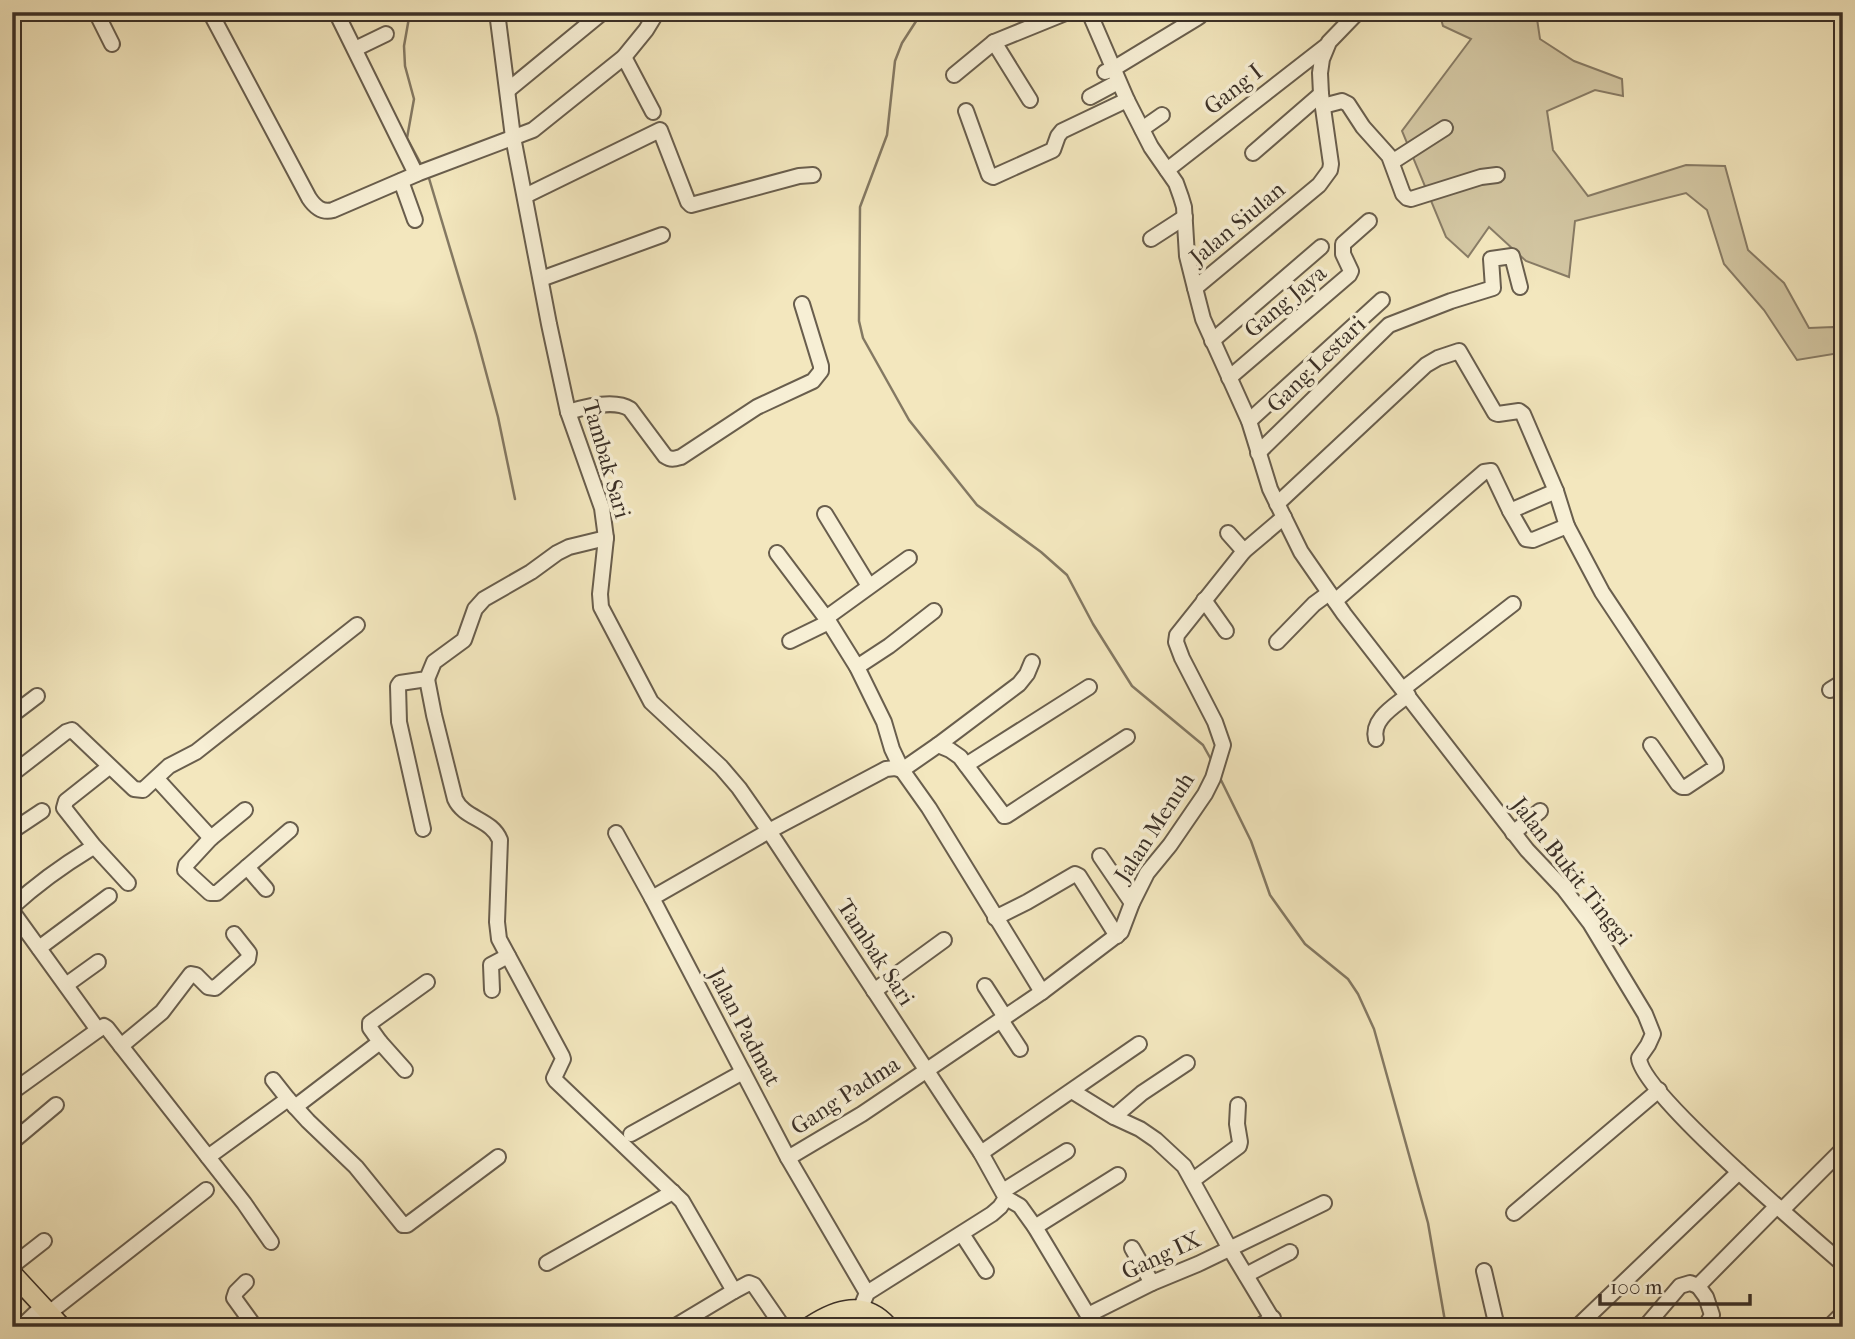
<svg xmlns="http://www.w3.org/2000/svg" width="1855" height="1339" font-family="'IM FELL French Canon',serif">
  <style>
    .green { fill: #d4c8a4; stroke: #887c66; stroke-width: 2 }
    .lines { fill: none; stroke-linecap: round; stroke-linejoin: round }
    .stream { stroke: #847963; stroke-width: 2.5 }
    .minor-casing { stroke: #695e4d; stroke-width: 18 }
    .major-casing { stroke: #3b3027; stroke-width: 21 }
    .highway-casing { stroke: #3b3027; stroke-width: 24 }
    .minor { stroke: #f7efd5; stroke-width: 14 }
    .major { stroke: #f3e7be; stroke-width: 18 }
    .highway { stroke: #f3e7be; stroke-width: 21 }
    .labels { text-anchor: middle; stroke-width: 7; stroke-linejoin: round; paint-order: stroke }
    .street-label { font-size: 23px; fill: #3b3027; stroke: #f7efd5 }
  </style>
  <rect width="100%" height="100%" fill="#f3e7be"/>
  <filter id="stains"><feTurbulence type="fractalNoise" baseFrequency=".00286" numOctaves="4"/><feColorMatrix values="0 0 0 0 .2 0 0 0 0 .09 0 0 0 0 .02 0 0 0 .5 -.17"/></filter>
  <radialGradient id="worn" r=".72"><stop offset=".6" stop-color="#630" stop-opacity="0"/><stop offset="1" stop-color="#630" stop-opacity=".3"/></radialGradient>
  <path class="green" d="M1439 12H1536L1540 39 1574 61 1622 79 1623 96 1595 90 1547 111 1553 150 1588 196 1686 165 1725 166 1748 250 1784 283 1809 328 1833 327 1843 334V356L1839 353 1797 360 1764 310 1724 264 1707 210 1686 193 1575 221 1569 277 1526 261 1489 227 1468 257 1446 237 1402 131 1471 39 1443 26Z"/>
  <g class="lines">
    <g class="stream">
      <path d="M410 12 404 46 405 66 414 99 407 138 422 166"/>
      <path d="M922 12 902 43 895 61 887 135 860 207 859 321 863 338 909 420 977 505 1041 552 1067 575 1093 624 1132 686 1203 745 1213 763"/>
      <path d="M428 175 476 335 498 417 515 499"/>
      <path d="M1219 776 1251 841 1270 895 1305 944 1348 979 1358 994 1374 1029 1428 1223 1446 1327"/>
    </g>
    <defs>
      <g id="minor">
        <path d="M96 12 112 44"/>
        <path d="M210 12 309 198C315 207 322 213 333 210L419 173 533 130 624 57 646 30 657 12"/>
        <path d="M336 12 416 174"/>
        <path d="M497 12 513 137 549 324 568 412 602 508 606 538 600 594 601 607 651 702 721 767 739 788 769 831 981 1153 1006 1198 1000 1207 992 1214 867 1293 860 1310"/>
        <path d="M1089 12 1127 100 1151 147 1176 183 1181 197 1184 207 1187 256 1195 288"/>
        <path d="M1358 12 1329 42 1322 59 1320 73 1321 94 1331 164 1330 170 1319 185 1195 288 1203 319 1249 421 1270 489 1301 552 1344 614 1527 850 1564 889 1590 923 1645 1014 1653 1034 1648 1045 1639 1058C1641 1093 1809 1234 1843 1264"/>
        <path d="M994 42 1030 100"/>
        <path d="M355 49 386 34"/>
        <path d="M624 57 653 112"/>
        <path d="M1105 72 1113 69 1197 18 1200 16 1199 12"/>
        <path d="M954 75 994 42 1068 12"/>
        <path d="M508 90 603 12"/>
        <path d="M1090 97 1118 82"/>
        <path d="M1323 106 1342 101 1348 104 1363 127 1389 156 1403 194 1407 198 1411 199 1481 177 1497 175"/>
        <path d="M966 111 989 175 993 177 1053 150 1058 136 1062 131 1127 100"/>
        <path d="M1142 129 1162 115"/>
        <path d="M1253 153 1321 94"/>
        <path d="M1392 162 1445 128"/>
        <path d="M1167 170 1326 46"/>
        <path d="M401 181 415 220"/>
        <path d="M525 196 660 130 688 202 691 205 799 176 813 175"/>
        <path d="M1151 239 1185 217"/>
        <path d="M541 279 662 235"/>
        <path d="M1212 341 1321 247"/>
        <path d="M1229 378 1349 275 1351 271 1343 254V244L1369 221"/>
        <path d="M568 412C584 407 615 399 630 409L665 456C671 460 674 459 681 457L757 407 813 381 821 371V366L802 304"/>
        <path d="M1249 421 1382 300"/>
        <path d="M1258 453 1389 325 1451 301 1493 288 1491 259 1512 256 1520 287"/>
        <path d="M1277 504 1426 365 1438 358 1459 351 1495 413 1498 414 1519 411 1523 414 1556 491 1567 526"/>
        <path d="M1510 511 1556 491"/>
        <path d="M825 514 869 586"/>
        <path d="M1228 533 1244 551"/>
        <path d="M777 553 829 622 857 667 884 722 892 749 902 770 895 768 886 769 769 831 652 898 788 1158 867 1293"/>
        <path d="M1204 600 1226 631"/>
        <path d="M1335 601 1484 472 1491 471 1510 511 1526 539 1533 540 1567 526 1602 592 1715 762 1716 767 1686 787H1682L1678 784 1651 745"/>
        <path d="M826 618 909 558"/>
        <path d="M790 641 829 622"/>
        <path d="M1277 642 1314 604 1329 593"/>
        <path d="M857 667 889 646 934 611"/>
        <path d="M427 679 434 715 455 799C464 819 492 819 500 840L497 922 499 939 562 1056 563 1059 554 1078 556 1081 682 1201 734 1291 749 1283 754 1285 783 1327"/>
        <path d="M1403 689 1513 604"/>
        <path d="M1830 690 1843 682"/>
        <path d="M12 715 37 696"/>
        <path d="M1376 739C1371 719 1395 706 1408 695"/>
        <path d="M938 745 1019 684 1027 674 1032 662"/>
        <path d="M966 765 1089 687"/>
        <path d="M109 767 66 801 64 808 94 846 128 883"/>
        <path d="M12 774 66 732 72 730 134 789 143 790 169 766 196 752 357 625"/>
        <path d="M157 779 211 838"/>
        <path d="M245 810 211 838 186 865 185 870 210 893H217L290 830"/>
        <path d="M423 829 399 722 398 686 400 683 427 679 434 662 464 640 475 609 484 599 531 572 557 553 569 547 606 538"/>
        <path d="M12 831 42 811"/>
        <path d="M616 833 652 898"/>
        <path d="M1513 833 1540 811"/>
        <path d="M1100 856 1132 903"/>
        <path d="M247 867 266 889"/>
        <path d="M12 907C37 884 62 866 90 849"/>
        <path d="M12 911 98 1030 12 1092"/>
        <path d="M995 918 1027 902 1075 874 1079 876 1117 936"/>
        <path d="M39 948 109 896"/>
        <path d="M66 985 98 962"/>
        <path d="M985 986 1005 1017"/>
        <path d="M492 990 491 965 508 956"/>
        <path d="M874 991 944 940"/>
        <path d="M1042 992 929 808 902 770 938 745 950 750 960 757 1002 813 1004 816H1006L1127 737"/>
        <path d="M1001 1020 1020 1049"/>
        <path d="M98 1030 104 1026 107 1028 208 1157 288 1099 308 1121 356 1167 403 1225H407L498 1157"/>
        <path d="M380 1042 405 1070"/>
        <path d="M121 1046 162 1012 191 974 196 975 208 987 215 988 248 959 249 953 234 934"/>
        <path d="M273 1080 288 1099"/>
        <path d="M1072 1091 1114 1117 1140 1129 1156 1140 1184 1166 1230 1249 1277 1327"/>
        <path d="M295 1107 380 1042 370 1028V1023L427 982"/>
        <path d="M1114 1117 1142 1093 1187 1063"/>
        <path d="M631 1134 743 1072"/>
        <path d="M12 1142 56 1105"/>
        <path d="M981 1153 1139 1044"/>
        <path d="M208 1157 244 1203 271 1242"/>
        <path d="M788 1158 862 1114 902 1087 1042 992 1121 932 1132 903 1147 873 1170 845 1205 794 1213 778 1223 745 1215 722 1182 658 1176 642 1177 635 1244 551 1284 517"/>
        <path d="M1193 1180 1239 1146 1240 1142 1237 1124 1238 1105"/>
        <path d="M1003 1191 1067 1151"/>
        <path d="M1006 1198 1020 1206 1035 1227 1095 1327"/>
        <path d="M1782 1210 1843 1149"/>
        <path d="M1514 1213 1659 1090"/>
        <path d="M1035 1227 1118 1175"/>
        <path d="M962 1234 986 1271"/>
        <path d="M1132 1248 1152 1283"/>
        <path d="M547 1263 673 1192"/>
        <path d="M12 1266 44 1241"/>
        <path d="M1484 1271 1497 1327"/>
        <path d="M1246 1275 1290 1252"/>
        <path d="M246 1282 236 1292 234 1298 255 1327"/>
        <path d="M49 1313 206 1190"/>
        <path d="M1088 1315 1152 1283 1198 1264 1324 1203"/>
        <path d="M21 1327 43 1306"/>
        <path d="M674 1327 734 1291"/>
        <path d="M1258 1327 1273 1318"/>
        <path d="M1577 1327 1739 1172"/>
        <path d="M1645 1327 1680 1286 1690 1283 1698 1286"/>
        <path d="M1705 1327 1712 1315 1706 1297 1698 1286 1777 1206"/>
        <path d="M1829 1327 1843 1313"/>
      </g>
      <path id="major" d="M12 1273 62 1327"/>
      <path id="highway" d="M811 1327C837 1310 864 1301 887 1327"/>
    </defs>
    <use href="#minor" class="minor-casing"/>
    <use href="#major" class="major-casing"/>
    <use href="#highway" class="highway-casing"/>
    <use href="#minor" class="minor"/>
    <use href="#major" class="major"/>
    <use href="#highway" class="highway"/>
  </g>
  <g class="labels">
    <g class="street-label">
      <text transform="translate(1233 89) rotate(-38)" y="8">Gang I</text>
      <text transform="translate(1237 223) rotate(-40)" y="8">Jalan Siulan</text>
      <text transform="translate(1285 301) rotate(-40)" y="8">Gang Jaya</text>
      <text transform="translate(1316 364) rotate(-44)" y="8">Gang Lestari</text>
      <text transform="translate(607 459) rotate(74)" y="8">Tambak Sari</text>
      <text transform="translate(1154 827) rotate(-57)" y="8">Jalan Menuh</text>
      <text transform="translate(1572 871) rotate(52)" y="8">Jalan Bukit Tinggi</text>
      <text transform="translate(876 952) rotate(57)" y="8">Tambak Sari</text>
      <text transform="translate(745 1027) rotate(62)" y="8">Jalan Padmat</text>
      <text transform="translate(845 1095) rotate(-33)" y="8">Gang Padma</text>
      <text transform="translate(1161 1255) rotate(-25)" y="8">Gang IX</text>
    </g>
  </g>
  <rect width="1855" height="1339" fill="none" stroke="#f3e7be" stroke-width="42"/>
  <rect x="14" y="14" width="1827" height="1311" fill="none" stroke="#3b3027" stroke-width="3.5"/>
  <rect x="21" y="21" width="1813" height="1297" fill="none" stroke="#3b3027" stroke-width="2"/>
  <path d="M1600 1294v10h150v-10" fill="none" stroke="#3b3027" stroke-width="3.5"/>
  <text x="1610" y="1294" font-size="21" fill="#3b3027" stroke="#f7efd5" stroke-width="5" paint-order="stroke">100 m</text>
  <rect width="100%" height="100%" filter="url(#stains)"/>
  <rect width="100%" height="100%" fill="url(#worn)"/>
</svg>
